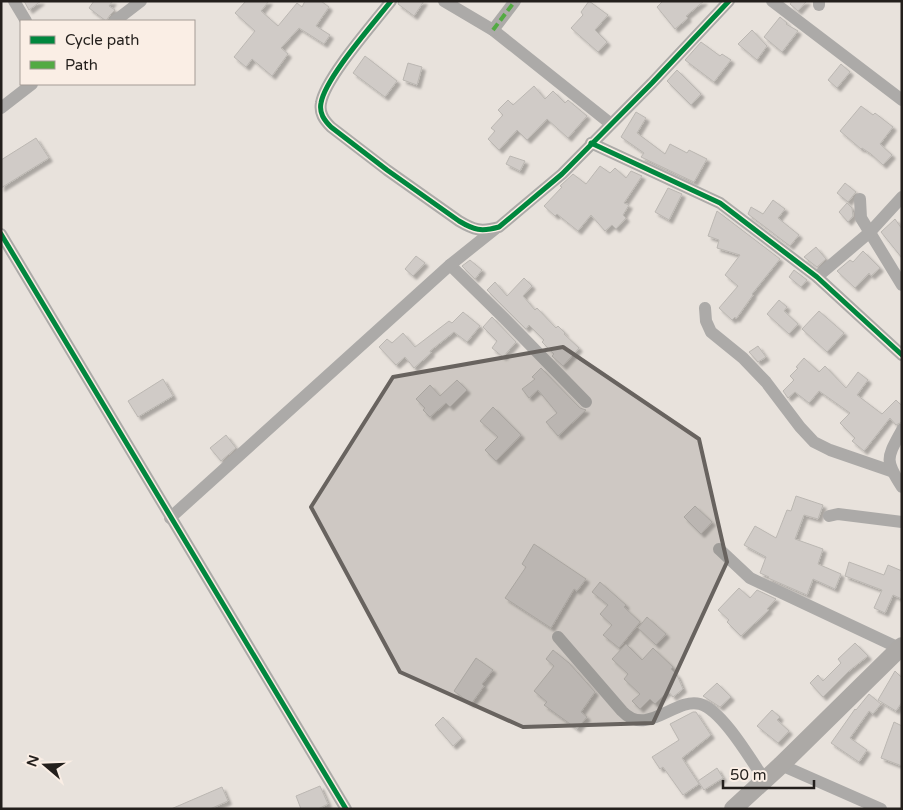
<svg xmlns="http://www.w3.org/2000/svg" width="903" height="810" font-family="'Varela Round',sans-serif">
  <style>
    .building { fill: #d0cbc7; stroke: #bbb7b2; filter: url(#shadow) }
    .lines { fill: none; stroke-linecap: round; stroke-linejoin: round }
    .street { stroke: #acaaa8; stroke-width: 12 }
    .secondary { stroke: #aca9a6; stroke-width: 18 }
    .quiet { stroke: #53aa43; stroke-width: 4; stroke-dasharray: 8 4; stroke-linecap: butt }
    .cycleway-casing { stroke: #faeee5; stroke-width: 8 }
    .cycleway { stroke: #00873e; stroke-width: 5 }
    .marked { fill: #68635f; fill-opacity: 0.2; stroke: #68635f; stroke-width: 4; stroke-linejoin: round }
  </style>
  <defs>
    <filter id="shadow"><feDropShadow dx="3.5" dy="3.5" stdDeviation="1" flood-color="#0004"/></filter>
  </defs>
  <rect width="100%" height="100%" fill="#e8e2dc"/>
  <g class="building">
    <path d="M24 1H41L29 10Z"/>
    <path d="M94 1H113L109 6 115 10 110 15 106 21 89 8Z"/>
    <path d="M246 1H269L261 11 278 26 297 3 302 7 305 1H321L329 7 316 26 330 35 324 44 299 28 281 48 288 54 272 76 252 59 246 67 234 57 255 31 235 13Z"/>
    <path d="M399 1H424L414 16 398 4Z"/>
    <path d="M589 1 608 15 595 30 607 42 598 52 571 28 583 15 581 12Z"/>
    <path d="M663 1H704L686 16 688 18 675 29 657 7Z"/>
    <path d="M792 1H807L798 11 790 4Z"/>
    <path d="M780 17 787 23 786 24 798 31 782 52 764 37Z"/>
    <path d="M752 30 767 46 757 60 738 44Z"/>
    <path d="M701 42 720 56 722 54 731 60 714 82 685 60Z"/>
    <path d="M365 56 397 81 385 97 353 73Z"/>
    <path d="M408 63 422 67 417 85 403 80Z"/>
    <path d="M841 64 850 72 837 88 828 80Z"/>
    <path d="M677 70 701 94 691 105 667 81Z"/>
    <path d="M534 86 545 99 553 91 565 103 568 100 587 116 568 138 547 119 527 140 517 130 499 150 488 139 495 131 491 128 503 115 498 110 508 100 513 105Z"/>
    <path d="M861 106 873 115 875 113 893 127 880 144 892 155 883 165 871 154 862 148 861 149 840 131Z"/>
    <path d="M636 112 646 118 637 133 665 154 670 144 687 153 689 150 707 159 694 182 641 157 644 153 621 137Z"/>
    <path d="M36 138 49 158 1 188V160Z"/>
    <path d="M510 156 525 161 520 171 506 164Z"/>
    <path d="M600 166 610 173 615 168 626 178 631 171 642 176 624 203 629 205 623 215 626 218 616 229 612 225 605 231 591 215 578 231 557 214 555 216 544 206 562 187 560 186 573 174 586 184Z"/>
    <path d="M845 183 856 192 848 202 837 193Z"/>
    <path d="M668 188 682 194 669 220 655 212Z"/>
    <path d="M773 200 785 209 778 218 799 235 790 246 748 214 751 207 763 214Z"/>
    <path d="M847 203 852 208 853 216 848 222 839 212Z"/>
    <path d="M717 211 780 259 752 294 753 295 736 319 735 317 732 320 719 308 738 286 725 275 740 255 717 248 719 240 708 236Z"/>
    <path d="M895 219 902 229V258L881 232Z"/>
    <path d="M816 247 826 259 817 267 804 257Z"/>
    <path d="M863 251 880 268 871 276 869 273 855 288 837 271 850 260 853 262Z"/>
    <path d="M416 256 425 263 413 276 405 269Z"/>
    <path d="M470 260 482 270 475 279 462 266Z"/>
    <path d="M794 270 807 280 801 287 789 277Z"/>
    <path d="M524 278 532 286 523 296 535 310 537 308 556 328 558 326 565 333 564 334 579 348 563 366 552 356 554 354 542 342 544 340 529 325 526 329 487 290 495 282 507 296Z"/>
    <path d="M779 300 787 307 784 311 798 324 789 334 767 314Z"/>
    <path d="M819 311 844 333 827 352 802 329Z"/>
    <path d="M463 312 480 326 467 342 454 332 430 351 431 353 414 368 405 357 396 365 379 347 387 339 392 343 403 333 415 347 449 321 452 323Z"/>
    <path d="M492 317 516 342 503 357 492 348 497 341 483 327Z"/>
    <path d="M758 346 766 357 758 362 749 352Z"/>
    <path d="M804 358 819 372 825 366 846 388 858 372 868 380 857 395 882 414 896 400 902 406V422L896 425 890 418 864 451 852 441 855 438 840 423 850 413 819 391 809 403 795 392 788 398 783 391 794 380 790 376 798 368 796 367Z"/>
    <path d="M541 368 580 408 586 410 558 436 546 422 557 413 538 390 529 398 522 389 535 379 532 377Z"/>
    <path d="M163 379 173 396 138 417 128 401Z"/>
    <path d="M457 380 467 390 450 407 446 403 430 417 423 410 425 408 416 399 430 385 440 396Z"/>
    <path d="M493 407 521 435 496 461 485 450 498 437 480 421Z"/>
    <path d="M226 435 236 448 221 461 210 448Z"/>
    <path d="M796 496 823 505 818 519 804 515 795 539 823 549 818 564 841 574 835 589 813 579 807 595 768 578 769 577 760 573 766 557 744 545 755 526 776 538 787 510 791 511Z"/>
    <path d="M695 506 712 522 701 534 684 517Z"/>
    <path d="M534 544 586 579 577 591 574 589 551 628 505 598 526 567 522 564Z"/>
    <path d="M849 562 884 575 888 565 902 571V599L893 595 885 613 874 608 882 590 845 576Z"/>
    <path d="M600 582 626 605 624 607 640 622 619 648 603 635 612 625 600 614 608 605 592 592Z"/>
    <path d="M739 588 750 598 757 590 776 599 767 609 769 610 741 636 727 622 729 620 718 610Z"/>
    <path d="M647 617 666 634 656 645 638 628Z"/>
    <path d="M855 643 868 656 849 671 823 697 810 683 818 675 823 681 841 663 838 659Z"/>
    <path d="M626 644 642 660 653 648 673 667 671 669 677 675 683 689 673 697 668 691 655 704 650 699 640 709 632 701 640 694 624 679 628 674 612 659Z"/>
    <path d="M553 650 569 663 595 692 581 712 587 717 577 729 544 705 547 702 534 691 554 666 546 659Z"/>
    <path d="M476 658 493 670 482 684 484 686 471 704 454 691Z"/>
    <path d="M895 671 902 678V702L896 711 878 700Z"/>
    <path d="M717 683 731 697 720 707 703 696Z"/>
    <path d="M869 694 881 704 873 714 869 711 850 738 867 750 859 762 831 743 855 709 856 710Z"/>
    <path d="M772 710 780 717 777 720 789 731 778 743 757 726Z"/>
    <path d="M693 712H696L711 735 682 758 699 784 683 795 663 767 660 769 652 757 679 740 670 724Z"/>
    <path d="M443 717 462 738 453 746 435 725Z"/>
    <path d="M894 722 902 726V766L881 758Z"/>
    <path d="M717 768 723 778 704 790 698 781Z"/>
    <path d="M320 786 328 804 318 809H301L296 796Z"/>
    <path d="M222 787 228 801 210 809H171Z"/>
  </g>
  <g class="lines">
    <g class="street">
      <path d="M14 1 26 21"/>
      <path d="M391 1C374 23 325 78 321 103 319 113 324 120 331 127L387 170 459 221C474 230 481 232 499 227L562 174 652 83 729 1"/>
      <path d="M444 1 493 30 611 124"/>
      <path d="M772 1 902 100"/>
      <path d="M819 5V1"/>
      <path d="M115 21 141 1"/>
      <path d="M493 30 515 1"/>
      <path d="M1 108 32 84"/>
      <path d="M591 143 720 203 817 277 902 355"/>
      <path d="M860 199 861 218 902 285"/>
      <path d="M1 234 346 809"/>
      <path d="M450 265 504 318 586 402"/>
      <path d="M817 277 870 232 902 197"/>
      <path d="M705 308 706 321 711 332 743 358 766 382 800 427 814 442 830 450 891 471"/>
      <path d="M902 430C887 458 884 459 902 487"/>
      <path d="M829 516 838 514 902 522"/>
      <path d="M170 518 450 265 495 229"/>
      <path d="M719 549 750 578 899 648"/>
      <path d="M558 637 622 711C647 738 675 697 700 704 722 710 751 760 764 779"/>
      <path d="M781 765 881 809"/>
    </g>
    <path class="secondary" d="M733 809 781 765 902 646"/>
    <path class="quiet" d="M493 30 515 1"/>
    <defs>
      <g id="cycleway">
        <path d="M391 1C374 23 325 78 321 103 319 113 324 120 331 127L387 170 459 221C474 230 481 232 499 227L562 174 652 83 729 1"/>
        <path d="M591 143 720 203 817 277 902 355"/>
        <path d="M1 234 346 809"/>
      </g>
    </defs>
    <use href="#cycleway" class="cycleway-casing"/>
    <use href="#cycleway" class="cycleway"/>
  </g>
  <path class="marked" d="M563 347 699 439 727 562 653 723 523 727 400 672 311 507 393 377Z"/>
  <rect width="903" height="810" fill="none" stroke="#231f1c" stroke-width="5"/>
  <rect x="20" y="20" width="175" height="65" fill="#faeee5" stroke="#a49b95"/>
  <rect x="30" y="36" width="25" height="8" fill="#00873e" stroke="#a49b95"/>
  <text x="65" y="45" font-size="15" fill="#231f1c">Cycle path</text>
  <rect x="30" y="61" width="25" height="8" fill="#53aa43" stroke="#a49b95"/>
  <text x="65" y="70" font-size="15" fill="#231f1c">Path</text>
  <g transform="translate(45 765) rotate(289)" stroke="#faeee5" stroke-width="4" paint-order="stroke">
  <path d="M0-4L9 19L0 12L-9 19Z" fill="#231f1c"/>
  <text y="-8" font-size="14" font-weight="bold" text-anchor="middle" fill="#231f1c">N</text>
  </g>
  <path d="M723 780v8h91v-8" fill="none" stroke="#231f1c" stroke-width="2.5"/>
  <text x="730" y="780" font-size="15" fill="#231f1c" stroke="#faeee5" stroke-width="4" paint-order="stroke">50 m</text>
</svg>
